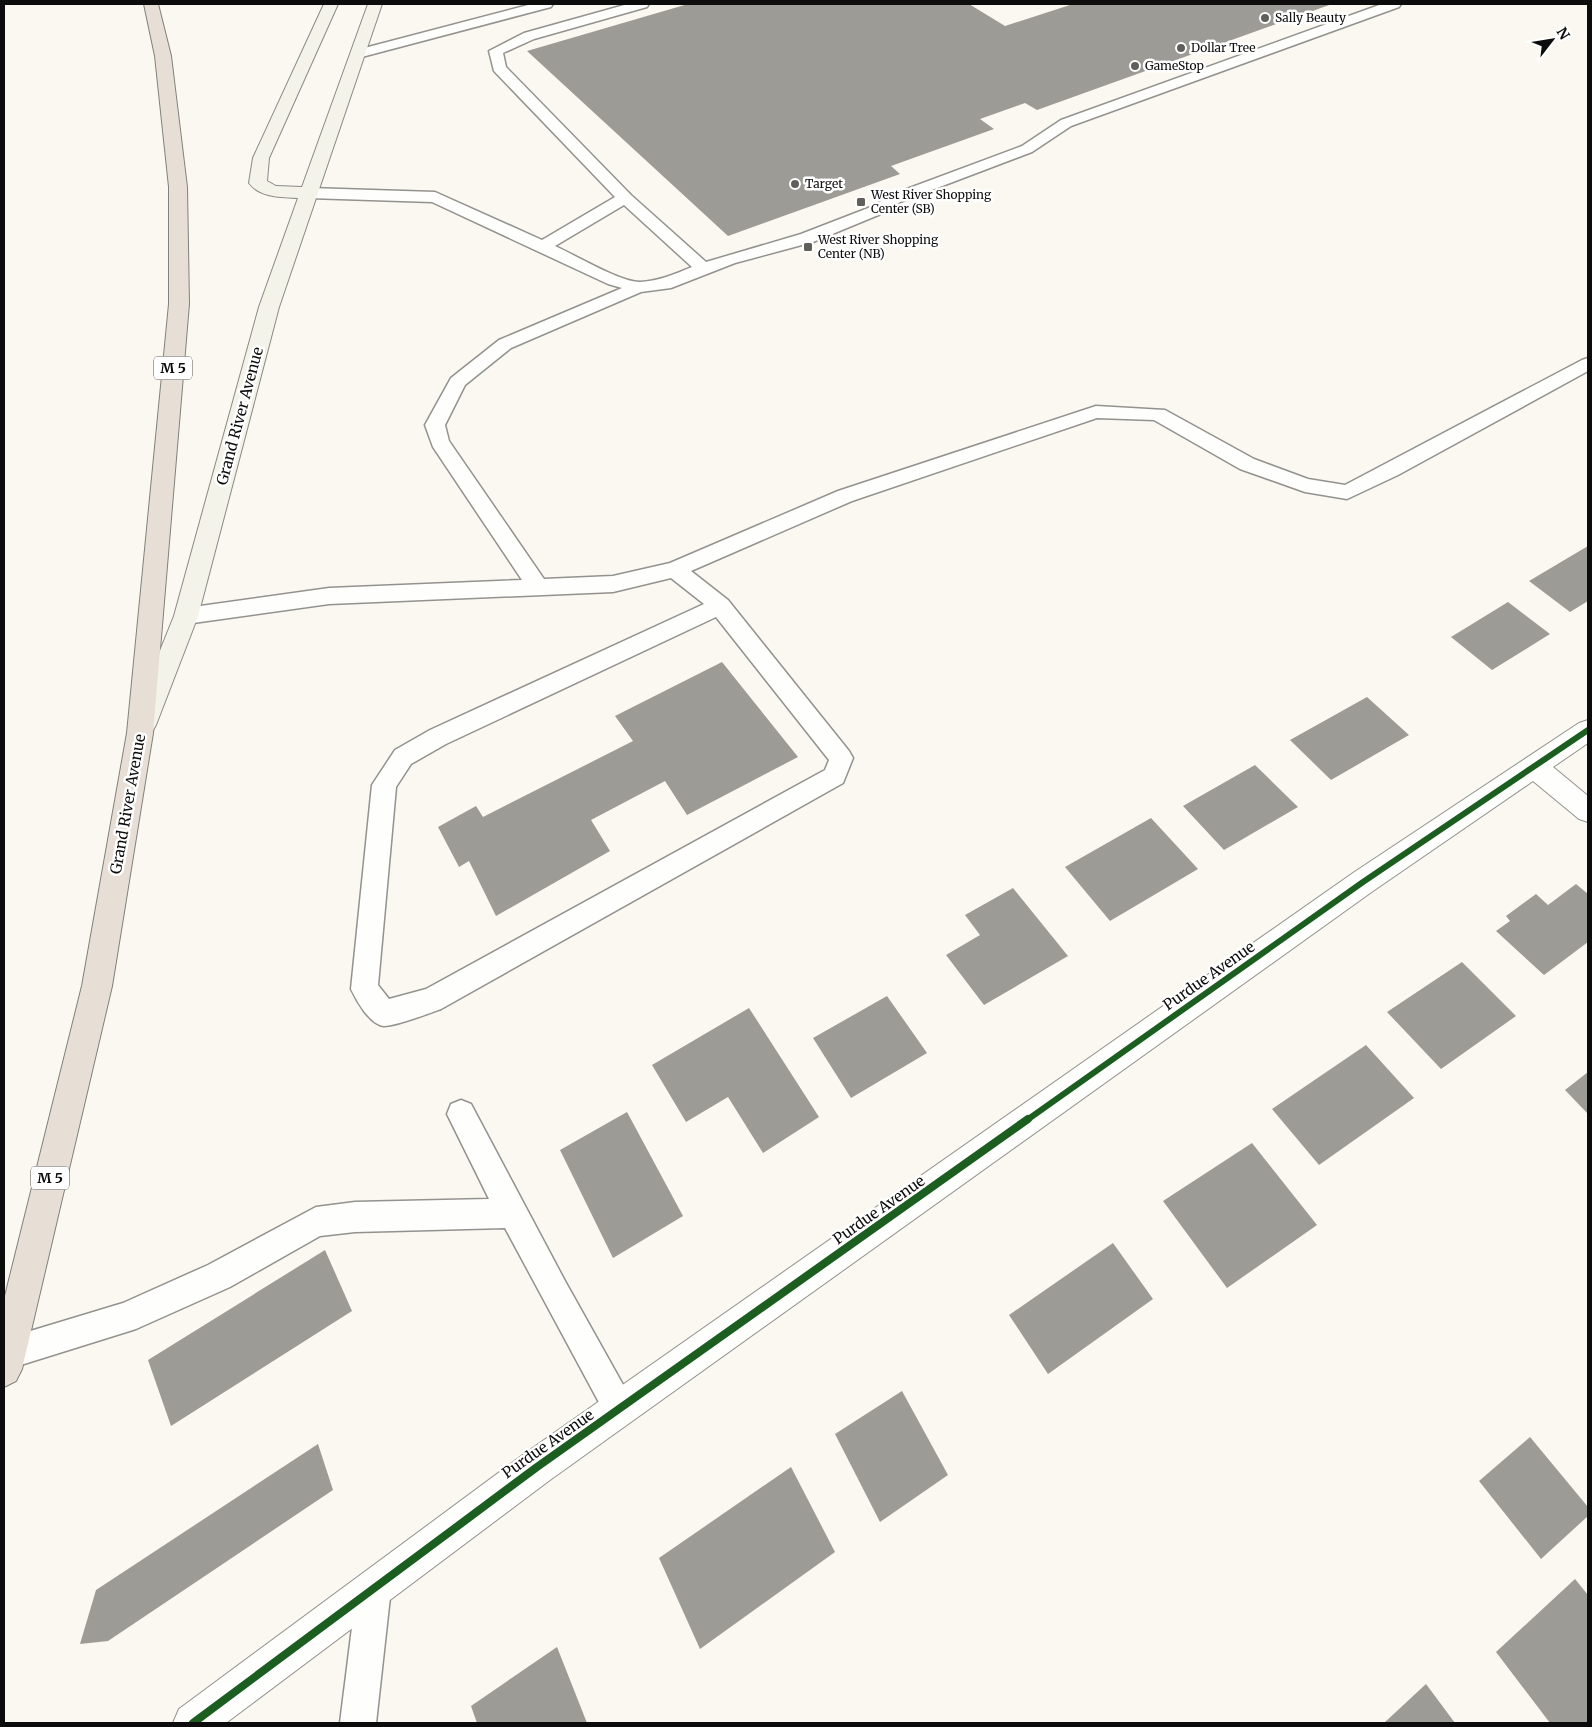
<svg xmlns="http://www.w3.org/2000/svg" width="1592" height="1727" font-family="Merriweather,serif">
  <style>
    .building { fill: #9d9b96 }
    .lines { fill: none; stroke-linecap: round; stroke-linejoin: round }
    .lane-casing { stroke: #93928f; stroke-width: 3 }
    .street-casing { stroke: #93928f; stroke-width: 2 }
    .secondary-casing { stroke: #8a8985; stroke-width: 2 }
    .highway-casing { stroke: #80807c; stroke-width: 2 }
    .lane { fill: #fefefd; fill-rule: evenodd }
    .street { fill: #fefefd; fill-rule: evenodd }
    .secondary { fill: #f4f3e9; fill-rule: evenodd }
    .highway { fill: #e7dfd6; fill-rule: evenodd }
    .cycleway-far1-casing { stroke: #fff; stroke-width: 9 }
    .cycleway-casing { stroke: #fff; stroke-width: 11 }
    .cycleway-far1 { stroke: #1b5e20; stroke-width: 6 }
    .cycleway { stroke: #1b5e20; stroke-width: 8 }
    .poi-dot { fill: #5f5f5c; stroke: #fff; stroke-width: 2 }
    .labels { text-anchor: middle; stroke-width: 5; stroke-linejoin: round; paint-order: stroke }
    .far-poi-label { font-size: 12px; fill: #0c0c0c; stroke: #fff; text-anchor: start }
    .shield { fill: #fff; stroke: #555; stroke-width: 1 }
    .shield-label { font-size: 14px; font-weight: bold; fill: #0c0c0c }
    .street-label { font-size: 15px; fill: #0c0c0c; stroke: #fff }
  </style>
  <rect width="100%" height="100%" fill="#faf8f0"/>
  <g class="building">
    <path d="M688 4H969L1005 26 1073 4H1332L1037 110 1025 103 980 119 994 129 891 166 900 174 728 236 527 51Z"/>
    <path d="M1588 546V601L1570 612 1529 581Z"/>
    <path d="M1508 602 1550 634 1492 670 1451 637Z"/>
    <path d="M722 662 798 757 687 815 665 781 591 820 610 851 496 916 469 861 459 867 438 827 476 806 483 817 633 741 615 716Z"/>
    <path d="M1367 697 1409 735 1331 780 1290 740Z"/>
    <path d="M1255 765 1298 807 1224 850 1183 806Z"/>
    <path d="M1151 818 1198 869 1110 921 1065 867Z"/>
    <path d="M1576 884 1588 894V942L1544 975 1496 931 1510 921 1506 916 1536 894 1548 905Z"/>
    <path d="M1013 888 1068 956 984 1005 946 955 980 935 965 915Z"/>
    <path d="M1462 962 1516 1016 1441 1069 1387 1012Z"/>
    <path d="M887 996 927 1053 851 1098 813 1038Z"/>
    <path d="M749 1008 819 1117 763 1153 728 1097 686 1122 652 1065Z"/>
    <path d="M1366 1045 1414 1098 1319 1165 1272 1109Z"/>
    <path d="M1588 1072V1114L1565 1090Z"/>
    <path d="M627 1112 683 1216 613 1258 560 1150Z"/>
    <path d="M1252 1143 1317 1225 1227 1288 1163 1201Z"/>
    <path d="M1113 1243 1153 1299 1048 1374 1009 1315Z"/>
    <path d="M325 1250 352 1311 171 1426 148 1360Z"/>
    <path d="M902 1391 948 1475 880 1522 835 1434Z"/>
    <path d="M1530 1437 1588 1507V1516L1541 1559 1479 1481Z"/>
    <path d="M318 1444 333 1490 108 1641 80 1644 96 1590Z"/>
    <path d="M791 1467 835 1552 700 1649 659 1558Z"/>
    <path d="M1575 1579 1588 1595V1723H1550L1496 1652Z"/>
    <path d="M557 1647 587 1723H477L471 1706Z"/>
    <path d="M1426 1684 1455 1723H1384Z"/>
  </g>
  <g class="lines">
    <defs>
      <g id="lane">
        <path d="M532 4H553L551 7 358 58 351 54 353 51Z"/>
        <path d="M628 4H649L647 7 534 39 503 53 506 67 631 195 706 262 801 234 876 205 888 196 1022 146 1061 120 1382 4H1401L1399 7 1071 126 1032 152 900 202 888 211 813 242 735 263 671 288 641 292 511 348 465 385 445 425 449 441 544 579 613 576 670 563 838 491 1096 406 1165 410 1254 459 1308 479 1345 485 1582 360 1588 358V371L1398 475 1347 499 1305 492 1240 469 1154 420 1097 418 852 501 691 571 728 600 849 751 853 758 843 783 441 1009C430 1013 396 1026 384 1026 370 1025 356 1000 351 989L372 785 395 750 430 730 704 604 671 578 613 592 329 604 186 624 178 622 175 616 178 610 186 608 329 588 522 580 433 447 425 425 451 378 499 340 622 288 608 284 432 202 309 198 301 193 309 188 435 192 542 240 615 197 494 71 489 51 524 33ZM624 205 692 267C675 274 659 281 640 282 620 282 575 255 555 246ZM716 617 829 760 825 770 426 989 389 999 378 985 396 787 411 764 446 744Z"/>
        <path d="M461 1100 471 1104 565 1281 631 1399 636 1410 631 1421 620 1426 609 1421 505 1228 355 1232 320 1236 230 1287 136 1329 8 1369 4 1367V1339L123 1303 208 1265 316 1207 355 1202 489 1199 447 1114 451 1104Z"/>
        <path d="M374 1571 386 1576 391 1588 376 1723H340L357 1588 362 1576Z"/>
      </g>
      <path id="street" d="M1588 720V743L1553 767 1588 796V822L1579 819 1533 781 1373 891 550 1480 226 1723H173L179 1709 524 1454 1353 873 1579 723Z"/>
      <path id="secondary" d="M324 4H338L269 158 267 181 276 186 302 187 368 4H382L279 307 198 616 156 725 152 732 143 735 134 732 130 725 174 616 259 307 298 198C282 197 260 198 249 183L253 158Z"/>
      <path id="highway" d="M144 4H158L171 56 187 187 189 304 153 733 112 986 22 1369 16 1381 4 1387V1300L82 986 127 733 169 304V187L155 56Z"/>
    </defs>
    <use href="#lane" class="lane-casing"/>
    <use href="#street" class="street-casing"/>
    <use href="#secondary" class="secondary-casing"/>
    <use href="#highway" class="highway-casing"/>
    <use href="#lane" class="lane"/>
    <use href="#street" class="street"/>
    <use href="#secondary" class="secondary"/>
    <use href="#highway" class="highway"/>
    <defs>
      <path id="cycleway-far1" d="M1027 1120 1363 882 1588 730"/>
      <path id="cycleway" d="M193 1723 537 1467 1028 1119"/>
    </defs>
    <use href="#cycleway-far1" class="cycleway-far1-casing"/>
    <use href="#cycleway" class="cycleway-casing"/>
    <use href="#cycleway-far1" class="cycleway-far1"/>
    <use href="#cycleway" class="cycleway"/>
  </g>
  <g class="poi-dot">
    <circle cx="1265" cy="18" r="5"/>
    <circle cx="1181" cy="48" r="5"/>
    <circle cx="1135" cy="66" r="5"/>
    <circle cx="795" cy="184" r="5"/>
    <rect x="856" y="197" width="10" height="10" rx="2.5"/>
    <rect x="803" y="242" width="10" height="10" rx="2.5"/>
  </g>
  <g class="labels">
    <g class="far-poi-label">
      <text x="1275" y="22">Sally Beauty</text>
      <text x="1191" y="52">Dollar Tree</text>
      <text x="1145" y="70">GameStop</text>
      <text x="805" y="188">Target</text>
      <text x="871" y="199">West River Shopping<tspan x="871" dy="14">Center (SB)</tspan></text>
      <text x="818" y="244">West River Shopping<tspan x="818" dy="14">Center (NB)</tspan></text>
    </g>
    <g class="shield">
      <rect x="154" y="356.5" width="38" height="23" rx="4"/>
      <rect x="31" y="1166.5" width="38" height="23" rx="4"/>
    </g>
    <g class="shield-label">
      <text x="173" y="373">M 5</text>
      <text x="50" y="1183">M 5</text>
    </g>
    <g class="street-label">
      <text transform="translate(240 416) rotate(-75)" y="5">Grand River Avenue</text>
      <text transform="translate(128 804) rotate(-80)" y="5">Grand River Avenue</text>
      <text transform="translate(1209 976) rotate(-35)" y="5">Purdue Avenue</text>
      <text transform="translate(879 1210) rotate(-35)" y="5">Purdue Avenue</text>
      <text transform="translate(548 1444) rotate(-35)" y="5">Purdue Avenue</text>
    </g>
  </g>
  <rect width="1592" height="1727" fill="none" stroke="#0c0c0c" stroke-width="10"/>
  <g transform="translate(1552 40) rotate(59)" stroke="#ffffff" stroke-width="4" paint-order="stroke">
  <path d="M0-4L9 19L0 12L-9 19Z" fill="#0c0c0c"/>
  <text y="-8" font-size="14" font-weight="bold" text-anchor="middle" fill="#0c0c0c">N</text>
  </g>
</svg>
